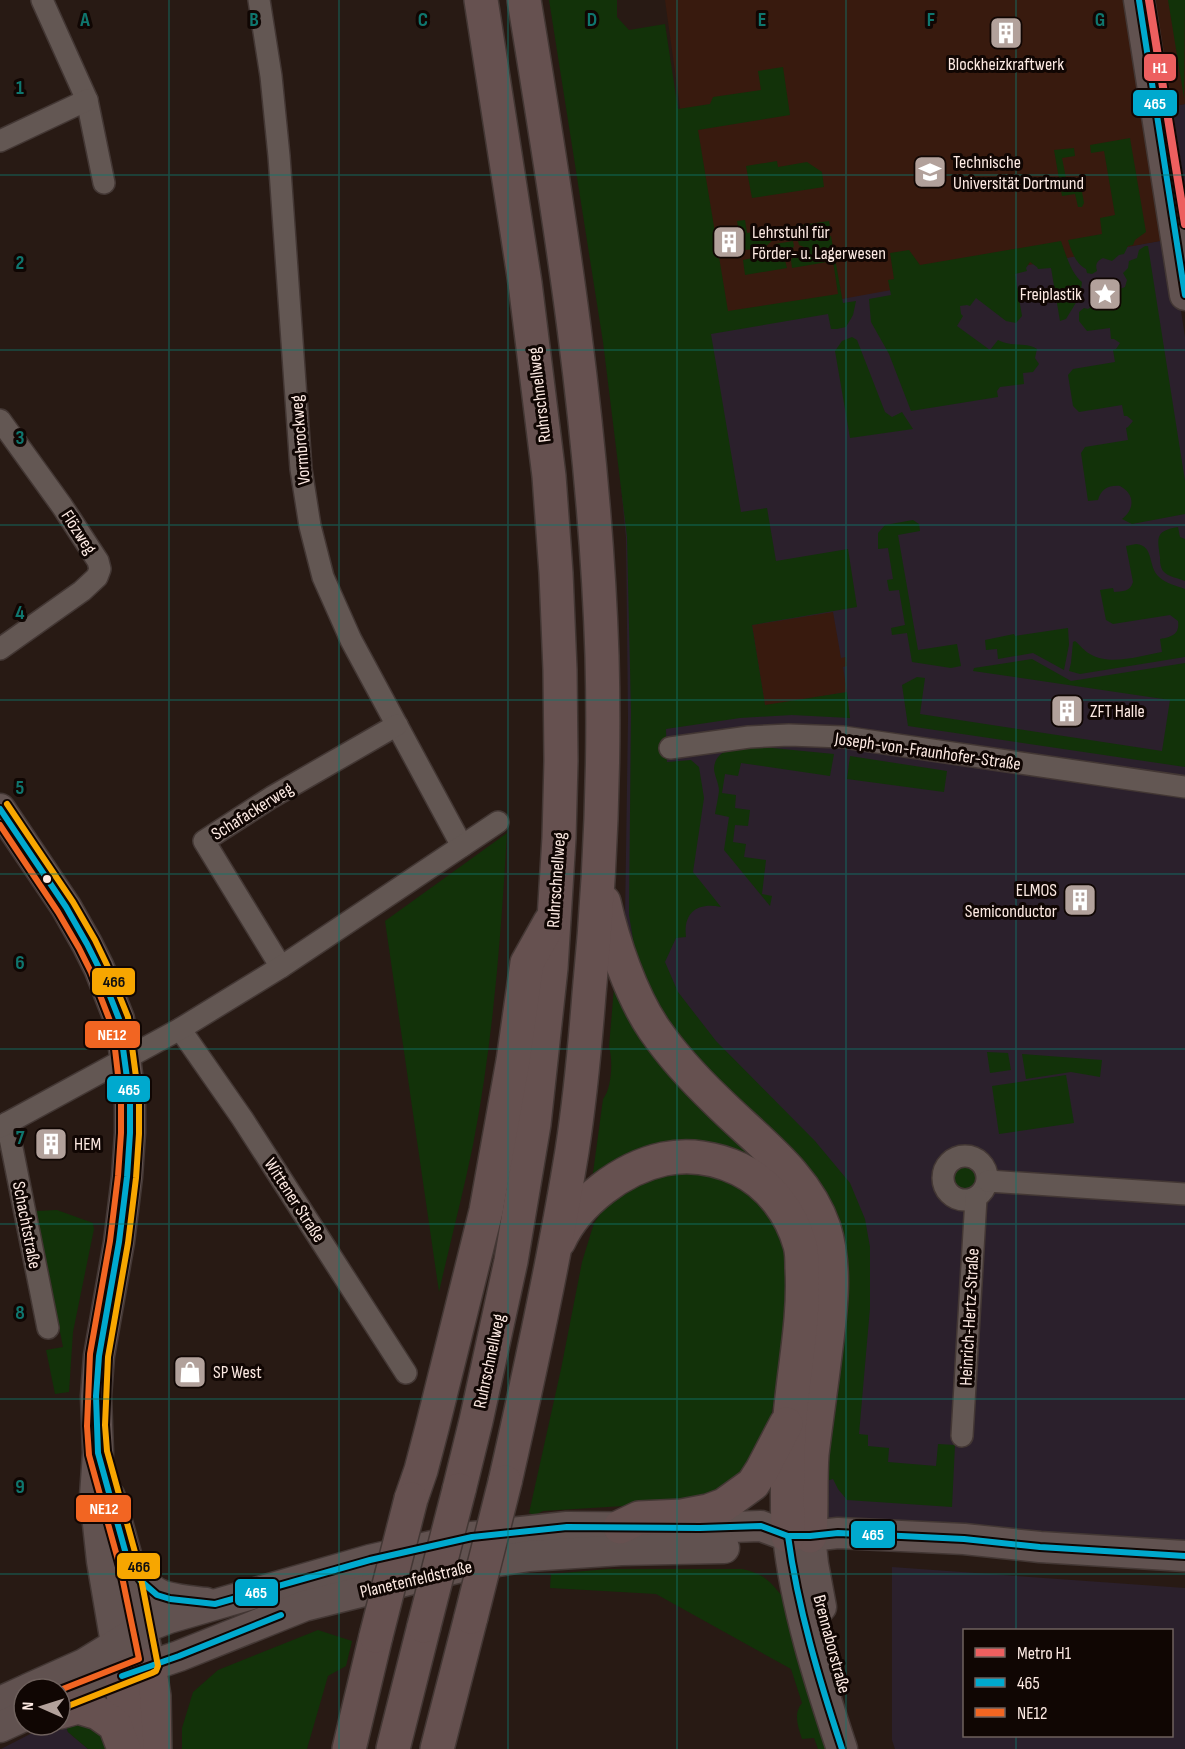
<svg xmlns="http://www.w3.org/2000/svg" width="1185" height="1749" font-family="'Sofia Sans Condensed',sans-serif">
  <style>
    .commercial { fill: #2b202c; fill-rule: evenodd }
    .built { fill: #381a0e }
    .green { fill: #123209 }
    .lines { fill: none; stroke-linecap: round; stroke-linejoin: round }
    .street-casing { stroke: #433734; stroke-width: 24 }
    .secondary-casing { stroke: #433734; stroke-width: 33 }
    .highway-casing { stroke: #433734; stroke-width: 36 }
    .street { stroke: #635753; stroke-width: 21 }
    .secondary { stroke: #615250; stroke-width: 30 }
    .highway { stroke: #665150; stroke-width: 33 }
    .highway-bridge-casing { stroke: #433734; stroke-width: 36; stroke-linecap: butt }
    .highway-bridge { stroke: #665150; stroke-width: 33 }
    .bus-1-casing { stroke: #100603; stroke-width: 10 }
    .bus-2-casing { stroke: #100603; stroke-width: 10 }
    .bus-3-casing { stroke: #100603; stroke-width: 10 }
    .bus-1 { stroke: #00a9ce; stroke-width: 6 }
    .bus-2 { stroke: #f26522; stroke-width: 6 }
    .bus-3 { stroke: #f7a600; stroke-width: 6 }
    .metro-1-casing { stroke: #100603; stroke-width: 12 }
    .metro-1 { stroke: #ed5f5f; stroke-width: 8 }
    .grid { fill: none; stroke: #0f766e; stroke-width: 1.5; stroke-opacity: 0.55 }
    .bus-dot { fill: #fdeae3; stroke: #100603; stroke-width: 2 }
    .labels { text-anchor: middle; stroke-width: 6; stroke-linejoin: round; paint-order: stroke }
    .poi-label { font-size: 18px; fill: #fdeae3; stroke: #100603; text-anchor: start }
    .street-label { font-size: 18px; fill: #fdeae3; stroke: #100603 }
    .grid-label { font-size: 20px; text-anchor: middle; font-weight: bold; fill: #0f766e; stroke: #100603; stroke-width: 6; stroke-linejoin: round; paint-order: stroke }
    .line-badge { stroke: #100603; stroke-width: 2 }
    .badge-label { font-size: 16px; text-anchor: middle; font-weight: bold; fill: #fff }
    .pale-badge-label { font-size: 16px; text-anchor: middle; font-weight: bold; fill: #111 }
  </style>
  <rect width="100%" height="100%" fill="#281a14"/>
  <g class="commercial">
    <path d="M1185 104V252L1162 108Z"/>
    <path d="M1170 239 1185 337V1550L818 1528 833 1316 656 1022 625 920 628 718 626 538 607 340Z"/>
    <path d="M892 1567 1185 1588V1749H895L892 1740ZM1172 1630V1736H964V1630Z"/>
    <path d="M65 1724 68 1732 88 1749H1L36 1731Z"/>
  </g>
  <g class="built">
    <path d="M665 0H1185V104L1162 108 1182 237 710 323Z"/>
    <path d="M833 612 841 658 846 657 847 666 843 667 847 692 765 706 752 625Z"/>
  </g>
  <g class="green">
    <path d="M549 0H617V17L629 30 665 24 678 109 710 104 713 97 761 90 758 71 783 67 790 115 698 130 728 311 838 294 833 261 792 268 791 260 793 257 806 254 804 247 799 245 798 241 831 236 843 303 856 301 853 315 846 327 837 329H831L828 314 711 334 741 512 767 508 776 561 848 549 857 607 752 625 765 705 847 692 850 718 792 715 740 718 666 729 667 762 691 760 699 767 704 798 693 872 721 907C698 902 683 912 686 937L676 938 665 962 678 992 716 1041 815 1141 850 1183 865 1219 870 1247V1308L859 1434 868 1435V1446L889 1448 888 1462 936 1466 938 1444 955 1445 952 1507 847 1500 838 1489 833 1479 823 1482 837 1252 681 1050 638 969 629 915 631 712 627 537 603 342Z"/>
    <path d="M1168 0H1185L1184 98Z"/>
    <path d="M1130 138 1146 232 1135 240 1133 245 1128 246 1124 254 1119 255 1112 261 1103 258C1097 261 1095 264 1097 271L1092 274 1087 273 1086 269C1076 264 1071 251 1068 240L1102 234 1100 218 1115 215 1104 151 1091 153 1090 145Z"/>
    <path d="M1074 148 1075 156 1062 158 1068 188 1081 186 1084 203 1082 207H1078L1075 194 1062 196 1054 150Z"/>
    <path d="M777 161 778 167 807 162 822 172 824 187 752 198 746 166Z"/>
    <path d="M745 220 747 233 829 221 831 231 774 239 763 249 742 250 737 221Z"/>
    <path d="M793 241 794 246 785 260 787 268 745 275 743 260 762 256 770 249 772 250 770 255C772 260 774 262 779 261L782 258 783 253 781 250 775 248V244Z"/>
    <path d="M1061 241C1066 255 1071 273 1082 282L1080 296 1066 319 1060 321 1051 268 1038 269 1037 267 1030 262 1026 268 1027 271 1015 274 1022 316 1016 323 1006 321 976 298 970 306 967 305 960 306 961 314 963 316 957 326 990 350 998 340C1013 348 1025 341 1037 349L1035 358 1039 364 1033 372 1023 373 1024 384 1000 387 997 391 998 397 911 411 889 354 871 322 869 299 891 295 888 280 894 279 890 253 909 250 920 265Z"/>
    <path d="M1145 246H1148L1185 481V514L1132 524 1122 519C1135 509 1135 494 1120 486 1109 485 1101 489 1098 500L1088 501 1081 453 1085 447 1128 440 1126 428 1128 427 1133 421 1127 416H1124L1122 405 1079 412 1073 406 1068 375 1073 369 1115 362 1113 350 1116 349 1120 343 1114 339H1111L1110 328 1087 331 1079 321V312L1084 308 1088 309 1092 306 1094 300 1092 295 1099 284C1108 282 1109 284 1115 291L1125 287 1127 280 1123 273 1128 268 1129 261 1137 258 1139 250Z"/>
    <path d="M852 337 857 340 885 412 892 417 902 412 913 429 850 438 835 351 842 341Z"/>
    <path d="M913 520 919 524 920 531 898 535 918 650 957 644 961 666 951 668 912 662 907 633 892 635 891 628 905 625 899 590 889 591 887 580 893 579 888 548 878 549V533L885 525Z"/>
    <path d="M1178 527 1180 537 1185 539V581C1178 578 1168 577 1163 571 1160 566 1160 562 1160 557 1157 536 1156 531 1178 527Z"/>
    <path d="M1136 544C1155 546 1147 566 1159 577 1165 583 1177 586 1185 589V657L1080 674 1069 671 1071 663 1073 642 1075 641C1080 645 1084 651 1090 654 1110 666 1140 656 1162 652L1160 639C1172 637 1180 634 1178 621L1170 615 1113 624 1106 620 1100 590 1113 588 1114 592C1123 591 1130 592 1133 582L1126 546Z"/>
    <path d="M1068 628 1069 645 1064 670 1033 653 998 659 997 649 986 650 985 640 1014 634 1015 636Z"/>
    <path d="M1032 659 1071 681 1185 663V767L908 726 902 685 917 677 925 678 920 714 1162 751 1170 700 973 671 974 668Z"/>
    <path d="M761 747 834 754 830 776 741 763 738 776 725 774 722 793 736 795 735 808 750 810 748 826 735 825 733 842 746 844 744 857 766 860 762 894 772 896 770 906 724 850 729 817 715 814C716 807 718 799 719 791 719 783 714 775 714 768 716 745 745 748 761 747Z"/>
    <path d="M850 756 947 771 944 792 847 779Z"/>
    <path d="M507 833C501 937 493 1042 473 1145 463 1194 450 1243 439 1292L385 921Z"/>
    <path d="M617 952 794 1189 722 1151 590 1195 603 1099C612 1088 613 1060 609 1047Z"/>
    <path d="M987 1052 1008 1053 1011 1070 990 1073Z"/>
    <path d="M1022 1054 1102 1060 1100 1077 1071 1072 1026 1079Z"/>
    <path d="M1066 1075 1074 1123 999 1134 992 1086Z"/>
    <circle cx="964" cy="1178" r="14"/>
    <path d="M716 1169 772 1211 783 1245 786 1265 787 1304 778 1376 767 1440 745 1468 730 1482 710 1493 689 1500 672 1503 543 1511 535 1515 529 1513 561 1369 582 1262 594 1223 613 1196 637 1178Z"/>
    <path d="M57 1210 93 1223 94 1229 73 1332 69 1392 55 1394 46 1350 63 1347 36 1211Z"/>
    <path d="M608 1569H742C764 1574 769 1580 783 1597L828 1749H818L814 1738 802 1739C798 1727 793 1713 802 1703L791 1669 656 1594 550 1588 551 1574Z"/>
    <path d="M318 1630 352 1641 346 1666 328 1676 307 1749H182V1728L193 1692 218 1670Z"/>
    <path d="M71 1721 100 1731 117 1749H88L68 1732 65 1724Z"/>
  </g>
  <g class="lines">
    <defs>
      <g id="street">
        <path d="M42 0 87 100 104 183"/>
        <path d="M259 0 271 76 279 156 301 469 310 526 323 577 351 640 462 846"/>
        <path d="M0 141 87 100"/>
        <path d="M0 420 62 506 98 561 100 569 97 577 82 591 0 649"/>
        <path d="M670 748 749 737 789 735 843 737 1185 787"/>
        <path d="M281 967 204 841 272 797 397 725"/>
        <path d="M180 1029 242 1118 406 1373"/>
        <path d="M7 1123 48 1328"/>
        <path d="M0 1127 180 1029 281 967 498 822"/>
        <circle cx="965" cy="1178" r="22"/>
        <path d="M988 1181 1185 1194"/>
        <path d="M962 1436 976 1198"/>
      </g>
      <g id="secondary">
        <path d="M1139 0 1185 295"/>
        <path d="M0 809 66 907 87 944 99 968 119 1019 124 1048 130 1100V1133L127 1177 119 1242 99 1356 96 1396 98 1453 95 1496 102 1561 119 1661"/>
        <path d="M110 1497 129 1565 146 1648"/>
        <path d="M788 1536C796 1608 819 1680 842 1749"/>
        <path d="M810 1536 813 1564 821 1607"/>
        <path d="M129 1565C155 1600 164 1598 206 1603"/>
        <path d="M28 1689 84 1664 141 1629 169 1618 370 1560 472 1537 567 1527 700 1528 761 1526 788 1536H810L838 1533 964 1539 1040 1547 1185 1556"/>
        <path d="M60 1700 97 1684 179 1656 304 1606 461 1567 529 1556 621 1550 724 1548"/>
        <path d="M0 1702 24 1691"/>
        <path d="M0 1727 24 1716"/>
      </g>
      <g id="highway">
        <path d="M604 902C613 942 631 995 654 1029 672 1055 694 1079 717 1101 756 1140 806 1174 824 1228 837 1269 830 1314 825 1355 821 1388 816 1421 812 1454 810 1481 812 1509 810 1536"/>
        <path d="M559 1241C577 1202 622 1168 664 1159 689 1154 716 1158 739 1169 770 1184 791 1213 800 1245 802 1252 802 1260 802 1268 805 1318 794 1368 790 1417 787 1457 787 1497 788 1536"/>
        <path d="M505 1482C530 1372 554 1262 572 1151 580 1099 585 1046 589 994 600 882 605 769 602 656 595 436 560 217 524 0"/>
        <path d="M459 1490 476 1421 511 1261 534 1124 551 968 559 838 561 761 560 670 556 573 549 476 525 283 481 0"/>
        <path d="M411 1499 421 1470 432 1428 486 1211 513 1061 527 963 550 922"/>
        <path d="M620 1527 639 1518 682 1516 708 1511 724 1505 753 1484 762 1470 786 1424"/>
        <path d="M149 1665 154 1696 155 1749"/>
        <path d="M122 1676 127 1746"/>
        <path d="M60 1712 78 1707 98 1713 115 1725 124 1749"/>
        <path d="M349 1749 376 1636"/>
        <path d="M393 1749 424 1626"/>
        <path d="M437 1749 471 1617"/>
      </g>
    </defs>
    <use href="#street" class="street-casing"/>
    <use href="#secondary" class="secondary-casing"/>
    <use href="#highway" class="highway-casing"/>
    <use href="#street" class="street"/>
    <use href="#secondary" class="secondary"/>
    <use href="#highway" class="highway"/>
    <defs>
      <g id="highway-bridge">
        <path d="M471 1617 505 1482"/>
        <path d="M424 1626 459 1490"/>
        <path d="M376 1636 411 1499"/>
      </g>
    </defs>
    <use href="#highway-bridge" class="highway-bridge-casing"/>
    <use href="#highway-bridge" class="highway-bridge"/>
    <defs>
      <g id="bus-1">
        <path d="M1139 0 1185 295"/>
        <path d="M0 809 66 907 87 944 99 968 119 1019 130 1100V1133L127 1177 119 1242 99 1356 96 1396 98 1453 129 1565 141 1581 157 1595 170 1599 215 1604 370 1560 472 1537 567 1527 700 1528 761 1526 788 1536H810L838 1533 964 1539 1040 1547 1185 1556"/>
        <path d="M788 1536C798 1609 819 1679 842 1749"/>
        <path d="M122 1676 179 1656 281 1615"/>
      </g>
      <path id="bus-2" d="M0 825 58 912 79 948 91 972 110 1021 115 1049 121 1101V1133L118 1176 110 1241 90 1354 87 1426 89 1455 120 1567 139 1659 60 1690"/>
      <path id="bus-3" d="M7 804 73 902 95 940 107 965 128 1017 139 1099V1134L136 1178 128 1243 108 1357 105 1425 107 1451 138 1563 158 1666 156 1671 152 1673 63 1708"/>
    </defs>
    <use href="#bus-1" class="bus-1-casing"/>
    <use href="#bus-2" class="bus-2-casing"/>
    <use href="#bus-3" class="bus-3-casing"/>
    <use href="#bus-1" class="bus-1"/>
    <use href="#bus-2" class="bus-2"/>
    <use href="#bus-3" class="bus-3"/>
    <defs>
      <path id="metro-1" d="M1149 0 1185 224"/>
    </defs>
    <use href="#metro-1" class="metro-1-casing"/>
    <use href="#metro-1" class="metro-1"/>
  </g>
  <path class="grid" d="M169 0V1749M339 0V1749M508 0V1749M677 0V1749M846 0V1749M1016 0V1630M0 175H1185M0 350H1185M0 525H1185M0 700H1185M0 874H1185M0 1049H1185M0 1224H1185M0 1399H1185M0 1574H1185M1016 1736V1749"/>
  <defs>
    <symbol id="building-square" viewBox="-11 -11 22 22"><rect x="-9" y="-9" width="18" height="18" rx="4" fill="#b2a19b" stroke="#100603"/><path d="M-4-6H4V6H1V3H-1V6H-4ZM-2.5-4.3h1.7v1.8h-1.7ZM.8-4.3h1.7v1.8H.8ZM-2.5-1h1.7V.8h-1.7ZM.8-1h1.7V.8H.8Z" fill="#fff"/></symbol>
    <symbol id="university-square" viewBox="-11 -11 22 22"><rect x="-9" y="-9" width="18" height="18" rx="4" fill="#b2a19b" stroke="#100603"/><path d="M0-5L7-2L0 1L-7-2ZM-4 1L0 2.5L4 1V4Q0 6-4 4Z" fill="#fff"/></symbol>
    <symbol id="sight-square" viewBox="-11 -11 22 22"><rect x="-9" y="-9" width="18" height="18" rx="4" fill="#b2a19b" stroke="#100603"/><path d="M0-6L1.8-2.2L6-1.7L2.9 1.2L3.7 5.4L0 3.3L-3.7 5.4L-2.9 1.2L-6-1.7L-1.8-2.2Z" fill="#fff"/></symbol>
    <symbol id="shop-square" viewBox="-11 -11 22 22"><rect x="-9" y="-9" width="18" height="18" rx="4" fill="#b2a19b" stroke="#100603"/><path d="M-5-2.5h2.3a2.7 3.5 0 0 1 5.4 0H5L5.5 6h-11ZM-1.5-2.5h3a1.5 2.3 0 0 0-3 0Z" fill="#fff"/></symbol>
  </defs>
  <g fill-rule="evenodd">
    <use href="#building-square" x="987" y="14" width="38" height="38"/>
    <use href="#university-square" x="911" y="153" width="38" height="38"/>
    <use href="#building-square" x="710" y="223" width="38" height="38"/>
    <use href="#sight-square" x="1086" y="275" width="38" height="38"/>
    <use href="#building-square" x="1048" y="692" width="38" height="38"/>
    <use href="#building-square" x="1061" y="881" width="38" height="38"/>
    <use href="#building-square" x="32" y="1125" width="38" height="38"/>
    <use href="#shop-square" x="171" y="1353" width="38" height="38"/>
  </g>
  <circle class="bus-dot" cx="47" cy="879" r="5"/>
  <g class="labels">
    <g class="poi-label">
      <text x="1006" y="70" text-anchor="middle">Blockheizkraftwerk</text>
      <text x="953" y="168">Technische<tspan x="953" dy="21">Universität Dortmund</tspan></text>
      <text x="752" y="238">Lehrstuhl für<tspan x="752" dy="21">Förder- u. Lagerwesen</tspan></text>
      <text x="1082" y="300" text-anchor="end">Freiplastik</text>
      <text x="1090" y="717">ZFT Halle</text>
      <text x="1057" y="896" text-anchor="end">ELMOS<tspan x="1057" dy="21">Semiconductor</tspan></text>
      <text x="74" y="1150">HEM</text>
      <text x="213" y="1378">SP West</text>
    </g>
    <g class="street-label">
      <text transform="translate(539 395) rotate(-97)" y="6">Ruhrschnellweg</text>
      <text transform="translate(300 440) rotate(-95)" y="6">Vormbrockweg</text>
      <text transform="translate(79 532) rotate(57)" y="6">Flözweg</text>
      <text transform="translate(928 751) rotate(8)" y="6">Joseph-von-Fraunhofer-Straße</text>
      <text transform="translate(252 811) rotate(-32)" y="6">Schafackerweg</text>
      <text transform="translate(556 880) rotate(-86)" y="6">Ruhrschnellweg</text>
      <text transform="translate(295 1200) rotate(57)" y="6">Wittener Straße</text>
      <text transform="translate(27 1225) rotate(79)" y="6">Schachtstraße</text>
      <text transform="translate(969 1317) rotate(-87)" y="6">Heinrich-Hertz-Straße</text>
      <text transform="translate(489 1361) rotate(-78)" y="6">Ruhrschnellweg</text>
      <text transform="translate(416 1579) rotate(-13)" y="6">Planetenfeldstraße</text>
      <text transform="translate(832 1644) rotate(75)" y="6">Brennaborstraße</text>
    </g>
  </g>
  <g class="grid-label">
    <text x="85" y="26">A</text>
    <text x="254" y="26">B</text>
    <text x="423" y="26">C</text>
    <text x="592" y="26">D</text>
    <text x="762" y="26">E</text>
    <text x="931" y="26">F</text>
    <text x="1100" y="26">G</text>
    <text x="20" y="94">1</text>
    <text x="20" y="269">2</text>
    <text x="20" y="444">3</text>
    <text x="20" y="619">4</text>
    <text x="20" y="794">5</text>
    <text x="20" y="969">6</text>
    <text x="20" y="1144">7</text>
    <text x="20" y="1319">8</text>
    <text x="20" y="1493">9</text>
  </g>
  <g class="line-badge">
    <rect x="1143" y="53" width="34" height="29" rx="6" fill="#ed5f5f"/>
    <rect x="1132" y="89" width="46" height="28" rx="6" fill="#00a9ce"/>
    <rect x="91" y="967" width="45" height="29" rx="6" fill="#f7a600"/>
    <rect x="84" y="1020" width="57" height="29" rx="6" fill="#f26522"/>
    <rect x="106" y="1075" width="45" height="28" rx="6" fill="#00a9ce"/>
    <rect x="75" y="1494" width="57" height="29" rx="6" fill="#f26522"/>
    <rect x="850" y="1520" width="46" height="29" rx="6" fill="#00a9ce"/>
    <rect x="116" y="1552" width="45" height="28" rx="6" fill="#f7a600"/>
    <rect x="234" y="1578" width="45" height="29" rx="6" fill="#00a9ce"/>
  </g>
  <g class="badge-label">
    <text x="1160" y="73">H1</text>
    <text x="1155" y="109">465</text>
    <text x="112" y="1040">NE12</text>
    <text x="129" y="1095">465</text>
    <text x="104" y="1514">NE12</text>
    <text x="873" y="1540">465</text>
    <text x="256" y="1598">465</text>
  </g>
  <g class="pale-badge-label">
    <text x="114" y="987">466</text>
    <text x="139" y="1572">466</text>
  </g>
  <rect x="963" y="1629" width="210" height="108" fill="#100603" stroke="#6f615d" stroke-width="1.5"/>
  <rect x="975" y="1648" width="30" height="9" fill="#ed5f5f" stroke="#6f615d" stroke-width="1.5"/>
  <text x="1017" y="1659" font-size="18" fill="#fdeae3">Metro H1</text>
  <rect x="975" y="1678" width="30" height="9" fill="#00a9ce" stroke="#6f615d" stroke-width="1.5"/>
  <text x="1017" y="1689" font-size="18" fill="#fdeae3">465</text>
  <rect x="975" y="1708" width="30" height="9" fill="#f26522" stroke="#6f615d" stroke-width="1.5"/>
  <text x="1017" y="1719" font-size="18" fill="#fdeae3">NE12</text>
  <g transform="translate(42 1707) rotate(273)"><circle r="28" fill="#100603" stroke="#6f615d" stroke-width="1.5"/>
  <path d="M0-4.5L10 22L0 15L-10 22Z" fill="#b2a19b"/>
  <text y="-9" font-size="16" font-weight="bold" text-anchor="middle" fill="#fdeae3">N</text>
  </g>
</svg>
